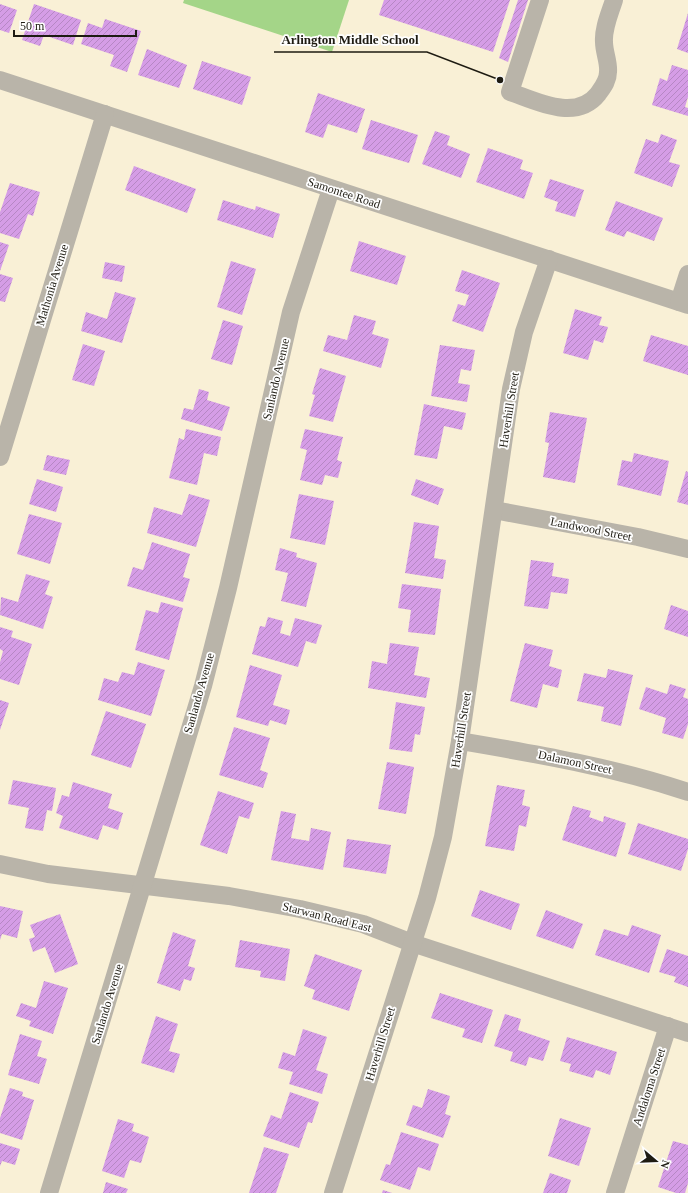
<svg xmlns="http://www.w3.org/2000/svg" width="688" height="1193" font-family="'Times New Roman',serif">
  <style>
    .green { fill: #a4d588 }
    .building { fill: url(#building-hatch) }
    .lines { fill: none; stroke-linecap: round; stroke-linejoin: round }
    .minor { stroke: #b9b4a9; stroke-width: 18 }
    .labels { text-anchor: middle; stroke-width: 3.5; stroke-linejoin: round; paint-order: stroke }
    .street-label { font-size: 12px; fill: #1e1b12; stroke: #fefefe }
    .leader { fill: none; stroke: #1e1b12; stroke-width: 1.5 }
    .callout-dot { fill: #1e1b12; stroke: #fefefe; stroke-width: 1.5 }
    .callout-label { font-size: 13px; text-anchor: middle; font-weight: bold; fill: #1e1b12; stroke: #fefefe; stroke-width: 3.5; stroke-linejoin: round; paint-order: stroke }
  </style>
  <defs>
    <pattern id="building-hatch" width="6" height="6" patternUnits="userSpaceOnUse"><rect width="6" height="6" fill="#d59de6"/><path d="M-1 1l2-2M0 6l6-6M5 7l2-2" fill="none" stroke="#b687c4"/></pattern>
  </defs>
  <rect width="100%" height="100%" fill="#f9f0d6"/>
  <path class="green" d="M184 0H349L332 52 183 3Z"/>
  <g class="building">
    <path d="M384 0H510L493 52 379 15Z"/>
    <path d="M518 0H528L508 62 499 58Z"/>
    <path d="M0 4 17 10 9 33 0 30Z"/>
    <path d="M34 4 81 20 73 45 44 35 40 46 22 40Z"/>
    <path d="M688 13V53L677 49Z"/>
    <path d="M105 19 141 31 127 72 110 66 114 55 81 44 88 23 102 28Z"/>
    <path d="M147 49 187 65 179 88 138 75Z"/>
    <path d="M202 61 251 77 242 105 193 89Z"/>
    <path d="M672 65 688 70V97L685 107 688 108V116L652 105 660 78 667 81Z"/>
    <path d="M318 93 365 109 357 133 328 124 323 138 305 132Z"/>
    <path d="M371 120 418 135 409 163 362 149Z"/>
    <path d="M435 131 450 136 447 145 470 154 461 178 422 164Z"/>
    <path d="M661 134 677 140 669 162 680 165 672 187 634 173 646 139 658 143Z"/>
    <path d="M488 148 523 160 520 169 533 173 524 199 476 182Z"/>
    <path d="M134 166 196 189 187 213 125 190Z"/>
    <path d="M550 179 584 190 575 217 555 211 558 202 544 197Z"/>
    <path d="M10 183 40 192 33 216 28 214 19 239 0 233V212Z"/>
    <path d="M223 200 255 210 256 206 280 214 273 238 217 220Z"/>
    <path d="M616 201 663 218 654 241 627 231 624 237 605 230Z"/>
    <path d="M359 241 406 256 397 285 350 271Z"/>
    <path d="M0 242 9 245 0 271Z"/>
    <path d="M231 261 256 269 242 315 217 307Z"/>
    <path d="M105 262 125 266 122 282 102 278Z"/>
    <path d="M462 270 500 283 483 332 452 321 458 304 465 306 469 295 455 291Z"/>
    <path d="M0 274 13 278 5 302 0 301Z"/>
    <path d="M115 292 136 298 122 343 81 331 86 312 107 319Z"/>
    <path d="M575 309 602 317 599 325 608 327 603 343 594 340 588 360 563 353Z"/>
    <path d="M354 315 376 321 372 334 389 339 381 368 323 351 328 335 347 340Z"/>
    <path d="M223 320 243 326 232 365 211 359Z"/>
    <path d="M651 335 688 346V375L643 361Z"/>
    <path d="M83 344 105 351 94 386 72 380Z"/>
    <path d="M440 345 475 350 471 371 461 369 458 383 470 385 467 402 431 396Z"/>
    <path d="M320 368 346 376 333 422 309 416 315 395 312 394Z"/>
    <path d="M199 389 209 392 207 400 230 407 222 431 181 419 184 408 193 410Z"/>
    <path d="M424 404 466 413 462 430 444 426 437 459 414 455Z"/>
    <path d="M550 412 587 418 575 483 543 477 549 443 545 442Z"/>
    <path d="M186 429 221 437 217 456 204 453 197 485 169 478 179 438 184 440Z"/>
    <path d="M305 429 343 437 337 460 342 462 338 478 325 475 322 485 300 480 307 450 300 448Z"/>
    <path d="M634 453 669 461 661 496 617 485 622 460 632 462Z"/>
    <path d="M47 455 70 460 66 475 43 470Z"/>
    <path d="M686 471 688 472V505L677 502Z"/>
    <path d="M37 479 63 487 56 512 29 504Z"/>
    <path d="M416 479 444 489 438 505 411 495Z"/>
    <path d="M189 494 210 500 196 547 147 533 154 507 182 515Z"/>
    <path d="M299 494 334 501 325 545 290 538Z"/>
    <path d="M29 514 62 523 50 564 17 554Z"/>
    <path d="M414 522 439 526 434 558 446 560 443 579 405 573Z"/>
    <path d="M152 542 190 554 183 577 190 579 183 602 127 586 133 567 143 570Z"/>
    <path d="M280 548 297 553 296 557 317 563 306 607 281 601 288 573 275 570Z"/>
    <path d="M531 560 554 563 552 576 569 579 567 594 551 592 548 609 524 606Z"/>
    <path d="M26 574 50 581 45 594 53 597 43 629 0 615 1 597 18 602Z"/>
    <path d="M402 584 441 589 435 635 408 632 411 610 398 608Z"/>
    <path d="M161 602 183 608 169 660 135 650 146 610 158 613Z"/>
    <path d="M671 605 688 611V637L664 629Z"/>
    <path d="M268 617 283 621 280 633 290 636 295 618 322 625 316 644 306 641 298 667 252 654 260 626 265 627Z"/>
    <path d="M0 627 13 631 11 637 32 644 19 685 0 679V662L3 651 0 649Z"/>
    <path d="M390 643 419 647 414 675 430 678 426 698 368 688 372 661 387 664Z"/>
    <path d="M525 643 553 650 549 666 562 670 558 688 543 684 537 708 510 701Z"/>
    <path d="M138 662 165 670 151 716 98 700 104 678 118 682 122 672 134 675Z"/>
    <path d="M250 665 282 675 273 705 290 710 286 725 270 720 268 726 236 717Z"/>
    <path d="M608 669 633 675 621 726 601 721 604 707 577 701 584 673 606 678Z"/>
    <path d="M670 684 686 689 683 697 688 699V724L683 739 662 733 666 718 639 709 646 687 667 694Z"/>
    <path d="M0 700 9 703 0 730Z"/>
    <path d="M396 702 425 707 420 735 415 734 412 752 389 749Z"/>
    <path d="M106 711 146 724 131 768 91 755Z"/>
    <path d="M234 727 270 738 260 770 268 773 263 788 219 775Z"/>
    <path d="M387 762 414 767 406 814 378 809Z"/>
    <path d="M13 780 56 788 52 811 47 810 43 831 25 828 29 808 8 804Z"/>
    <path d="M73 782 112 794 108 808 123 813 118 830 103 825 98 840 59 828 63 816 56 813 62 795 69 797Z"/>
    <path d="M497 785 525 790 522 805 530 807 526 827 519 825 514 851 485 846Z"/>
    <path d="M218 791 254 803 249 819 239 816 227 854 200 845Z"/>
    <path d="M573 806 591 811 589 817 603 822 604 816 626 823 616 857 562 840Z"/>
    <path d="M281 811 296 814 291 838 309 841 311 828 331 832 323 870 271 860Z"/>
    <path d="M638 823 688 839V849L681 871 628 854Z"/>
    <path d="M347 839 391 845 386 874 343 867Z"/>
    <path d="M480 890 520 904 511 930 471 916Z"/>
    <path d="M0 906 23 911 17 938 2 934 0 940Z"/>
    <path d="M546 910 583 924 573 949 536 936Z"/>
    <path d="M60 914 78 964 55 973 45 947 33 952 29 939 35 937 30 925Z"/>
    <path d="M632 925 661 935 649 973 595 955 604 929 628 936Z"/>
    <path d="M173 932 196 940 188 966 195 968 191 981 184 979 180 991 157 983Z"/>
    <path d="M240 940 290 949 285 981 260 977 261 971 235 967Z"/>
    <path d="M667 949 688 956V987L674 982 676 977 659 972Z"/>
    <path d="M315 954 362 970 349 1011 312 999 315 990 304 986Z"/>
    <path d="M44 981 68 988 53 1034 29 1026 31 1021 16 1016 21 1003 36 1008Z"/>
    <path d="M440 993 493 1010 482 1043 462 1037 465 1029 431 1018Z"/>
    <path d="M505 1014 521 1019 518 1030 550 1041 543 1061 529 1057 526 1066 510 1061 513 1052 494 1046Z"/>
    <path d="M156 1016 178 1024 169 1051 180 1054 174 1073 141 1063Z"/>
    <path d="M303 1029 327 1037 316 1070 328 1074 322 1094 289 1084 293 1072 278 1068 283 1052 295 1056Z"/>
    <path d="M20 1034 42 1041 37 1056 47 1059 39 1084 8 1075Z"/>
    <path d="M567 1037 617 1052 610 1075 596 1070 593 1078 569 1071 571 1064 560 1061Z"/>
    <path d="M10 1088 23 1092 22 1096 34 1100 22 1140 0 1133V1118Z"/>
    <path d="M428 1089 450 1096 445 1114 451 1116 443 1138 406 1125 413 1105 422 1108Z"/>
    <path d="M290 1092 319 1102 312 1123 308 1122 299 1148 263 1136 271 1115 281 1119Z"/>
    <path d="M560 1118 591 1128 579 1166 548 1156Z"/>
    <path d="M118 1119 134 1124 132 1131 149 1137 141 1163 130 1160 124 1178 102 1171Z"/>
    <path d="M401 1132 439 1144 430 1171 418 1167 410 1190 380 1180 386 1164 390 1165Z"/>
    <path d="M673 1141 688 1145V1183L685 1193H676L658 1187Z"/>
    <path d="M0 1143 20 1149 15 1165 2 1161 0 1166Z"/>
    <path d="M264 1147 289 1154 276 1193H249Z"/>
    <path d="M550 1173 571 1180 567 1193H543Z"/>
    <path d="M106 1182 128 1189 126 1193H103Z"/>
    <path d="M383 1190 392 1193H382Z"/>
  </g>
  <g class="lines">
    <g class="minor">
      <path d="M540 0 510 92C536 101 576 122 598 94 603 87 608 81 608 72 609 62 604 52 604 42 603 28 610 13 614 0"/>
      <path d="M0 80 688 305"/>
      <path d="M679 302 688 274"/>
      <path d="M0 457 105 114"/>
      <path d="M494 510 638 537 688 549"/>
      <path d="M460 741C537 754 613 767 688 792"/>
      <path d="M0 864 48 874 229 896 300 909 363 924 412 943 688 1033"/>
      <path d="M49 1193 203 686 228 588 291 312 331 189"/>
      <path d="M333 1193 427 898 443 837 460 741 511 389 524 332 549 259"/>
      <path d="M615 1193 668 1026"/>
    </g>
  </g>
  <g class="labels">
    <g class="street-label">
      <text transform="translate(344 193) rotate(18)" y="4">Samontee Road</text>
      <text transform="translate(52 285) rotate(-73)" y="4">Mathonia Avenue</text>
      <text transform="translate(276 379) rotate(-77)" y="4">Sanlando Avenue</text>
      <text transform="translate(509 410) rotate(-81)" y="4">Haverhill Street</text>
      <text transform="translate(591 529) rotate(11)" y="4">Landwood Street</text>
      <text transform="translate(199 693) rotate(-74)" y="4">Sanlando Avenue</text>
      <text transform="translate(461 730) rotate(-81)" y="4">Haverhill Street</text>
      <text transform="translate(575 762) rotate(12)" y="4">Dalamon Street</text>
      <text transform="translate(327 917) rotate(14)" y="4">Starwan Road East</text>
      <text transform="translate(107 1004) rotate(-73)" y="4">Sanlando Avenue</text>
      <text transform="translate(380 1044) rotate(-73)" y="4">Haverhill Street</text>
      <text transform="translate(649 1087) rotate(-72)" y="4">Andaloma Street</text>
    </g>
  </g>
  <path class="leader" d="M500 80L427 52H274"/>
  <circle class="callout-dot" cx="500" cy="80" r="4"/>
  <g class="callout-label">
    <text x="350" y="44">Arlington Middle School</text>
  </g>
  <g transform="translate(656 1161) rotate(109)" stroke="#fefefe" stroke-width="3" paint-order="stroke">
  <path d="M0-3L7 15L0 10L-7 15Z" fill="#1e1b12"/>
  <text y="-6" font-size="11" font-weight="bold" text-anchor="middle" fill="#1e1b12">N</text>
  </g>
  <path d="M14 30v6h122v-6" fill="none" stroke="#1e1b12" stroke-width="2"/>
  <text x="20" y="30" font-size="12" fill="#1e1b12" stroke="#fefefe" stroke-width="3" paint-order="stroke">50 m</text>
</svg>
